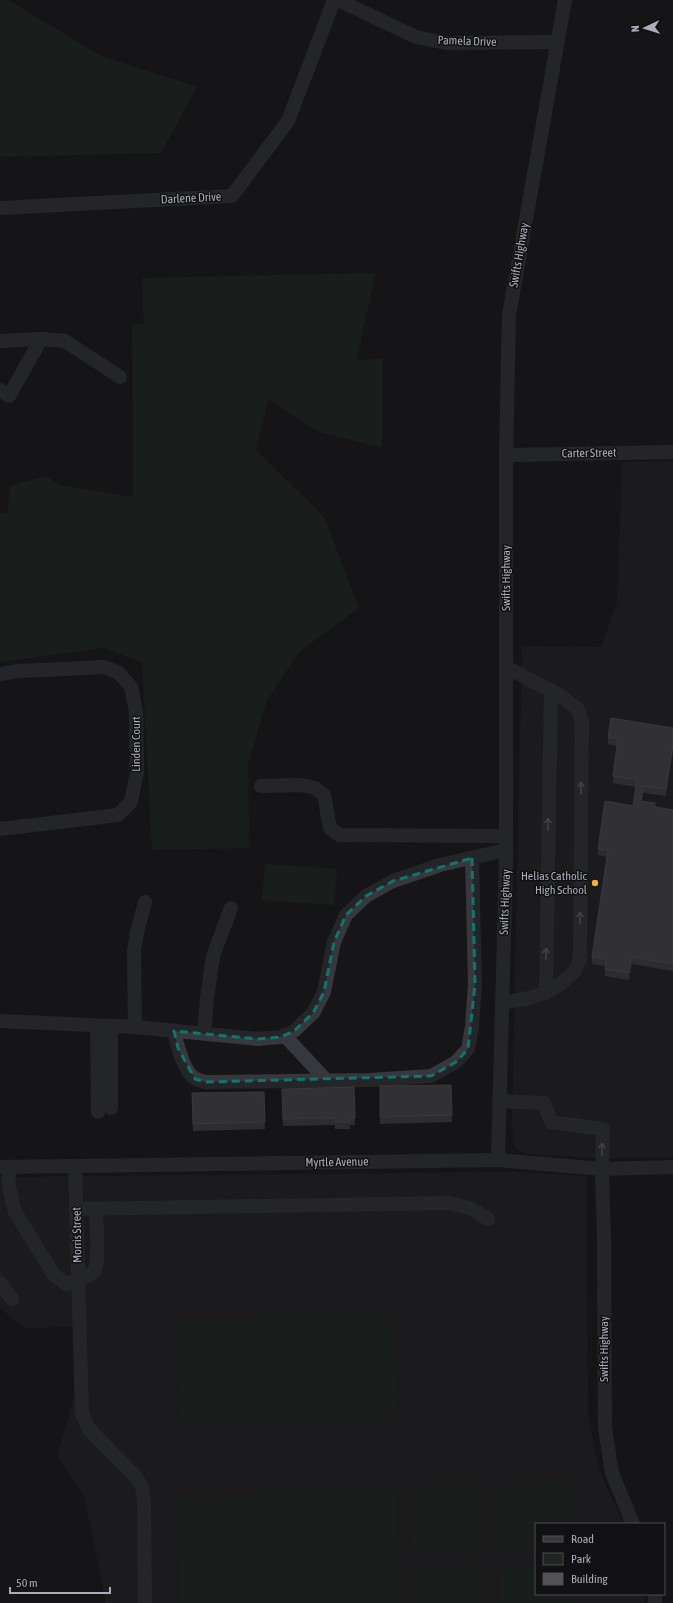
<svg xmlns="http://www.w3.org/2000/svg" width="673" height="1603" font-family="'Asap Condensed',sans-serif">
  <style>
    .built { fill: #222225 }
    .green { fill: #1e261f }
    .lines { fill: none; stroke-linecap: round; stroke-linejoin: round }
    .minor { stroke: #37383d; stroke-width: 14 }
    .wall { fill: #47494d }
    .shaded-wall { fill: #2f3033 }
    .building { fill: #525359; stroke: #5f6168 }
    .oneway { stroke: #757881 }
    .marked { fill: none; stroke: #0f766e; stroke-width: 3; stroke-dasharray: 8 5; stroke-linejoin: round }
    .poi-dot { fill: #f2b134; stroke: #111113; stroke-width: 1.5 }
    .labels { text-anchor: middle; stroke-width: 3; stroke-linejoin: round; paint-order: stroke }
    .street-label { font-size: 12px; fill: #a8adb8; stroke: #111113 }
    .poi-label { font-size: 12px; fill: #a8adb8; stroke: #111113; text-anchor: end }
  </style>
  <rect width="100%" height="100%" fill="#161618"/>
  <g class="built">
    <path d="M673 461V1158H592L526 1154 516 1149 513 1139 512 1119 522 646 601 647 617 603 622 462Z"/>
    <path d="M517 1172 586 1176 588 1416 599 1470 624 1524H536V1594H644V1603H105L103 1587 84 1496 57 1456 76 1391 73 1326 28 1329 0 1309V1177Z"/>
  </g>
  <g class="green">
    <path d="M0 0H8L101 56 197 87 161 153 0 157Z"/>
    <path d="M376 273 356 361 382 358V448L317 431 268 399 256 450 324 517 359 608 299 652 267 700 248 763 249 848 152 850 142 662 103 648 0 662V513L8 512 10 486 46 476 60 485 133 497 132 325 144 324 142 278Z"/>
    <path d="M265 864 337 869 334 905 262 900Z"/>
    <path d="M394 1318 396 1415 178 1418 176 1321Z"/>
    <path d="M569 1480 574 1486 575 1524H536V1548L507 1549 500 1543V1488L506 1483Z"/>
    <path d="M479 1482 484 1487 485 1543 479 1548 417 1550 410 1545 409 1490 416 1485Z"/>
    <path d="M397 1493 400 1603H179L176 1498Z"/>
    <path d="M481 1564 486 1569V1603H412L411 1572 418 1567Z"/>
    <path d="M536 1565V1594H575V1603H501L500 1571 507 1566Z"/>
  </g>
  <g class="lines">
    <g class="minor">
      <path d="M338 0 416 37 446 43 557 42"/>
      <path d="M0 208 232 196 288 121 334 0"/>
      <path d="M0 341 41 339 65 341 120 377"/>
      <path d="M0 390 9 396 41 339"/>
      <path d="M506 455 673 452"/>
      <path d="M0 674 19 671 104 667 119 673 131 687 136 712 137 772 131 802 118 815 0 829"/>
      <path d="M261 786 301 785 315 788 324 795 330 828 339 835 506 836"/>
      <path d="M546 993 551 690"/>
      <path d="M502 1003 529 998 546 993 559 985 575 971 580 958 582 723 578 709 561 696 506 667"/>
      <path d="M0 1021 135 1027 258 1039 281 1037 294 1031 313 1013 324 992 334 942 346 915 366 896 393 881 440 865 506 850"/>
      <path d="M97 1026 98 1112"/>
      <path d="M135 1027 134 951 137 932 145 902"/>
      <path d="M174 1031C177 1044 183 1072 196 1079 199 1080 202 1081 205 1082L370 1080 431 1076 456 1062 468 1049 472 1027 475 984 472 858"/>
      <path d="M204 1033 207 999 213 956 231 908"/>
      <path d="M284 1035 326 1080"/>
      <path d="M499 1101 544 1103 551 1122 603 1129 602 1169 604 1238 605 1428 612 1473 633 1524"/>
      <path d="M111 1108V1026"/>
      <path d="M498 1160 506 860V455L509 315 565 0"/>
      <path d="M75 1166 82 1414 89 1429 136 1477 142 1487 144 1500 145 1603"/>
      <path d="M0 1167 498 1160 602 1169 673 1167"/>
      <path d="M8 1167 9 1187 15 1212 54 1275 66 1284C75 1280 88 1278 94 1271 100 1263 96 1221 96 1209"/>
      <path d="M76 1209 448 1203 470 1208 488 1219"/>
      <path d="M0 1283 12 1299"/>
      <path d="M655 1594V1603"/>
    </g>
  </g>
  <g class="wall">
    <path d="M673 728 666 796 643 793 642 801 655 807 673 810V971L632 964 629 980 605 976V966L592 964V957L607 857 598 855V849L633 806 636 787 613 783V776L617 746 608 744V737Z"/>
    <path d="M451 1085 452 1122 380 1124V1086Z"/>
    <path d="M354 1087 355 1125H350V1129H335V1125L283 1126 282 1089Z"/>
    <path d="M264 1092 265 1129 193 1131 192 1093Z"/>
  </g>
  <g class="shaded-wall">
    <path d="M673 745V752L666 796V789Z"/>
    <path d="M643 786V793L641 807V801Z"/>
    <path d="M632 957V964L629 980V973Z"/>
  </g>
  <g class="building">
    <path d="M611 718 673 728V745L666 789 643 786 641 801 655 803V807L673 810V964L632 957 629 973 605 969 606 959 592 957 608 850 598 849 605 801 633 806 637 780 613 776 618 739 608 737Z"/>
    <path d="M451 1085 452 1115 380 1117V1086Z"/>
    <path d="M354 1087 355 1118H350V1122H335V1118L283 1119 282 1089Z"/>
    <path d="M264 1092 265 1122 193 1124 192 1093Z"/>
  </g>
  <defs><path id="oneway-shaft" d="M-6 0H5M1.5-3L5.5 0L1.5 3" fill="none" stroke-width="1.6" stroke-linecap="round" stroke-linejoin="round"/></defs>
  <g class="oneway">
    <use href="#oneway-shaft" transform="translate(581 788) rotate(-90)"/>
    <use href="#oneway-shaft" transform="translate(548 824) rotate(-89)"/>
    <use href="#oneway-shaft" transform="translate(580 918) rotate(-89)"/>
    <use href="#oneway-shaft" transform="translate(546 954) rotate(-89)"/>
    <use href="#oneway-shaft" transform="translate(602 1149) rotate(-88)"/>
  </g>
  <path d="M0 0H673V1603H0ZM472 858 475 984 468 1049 456 1062 431 1076 205 1082 195 1079 178 1048 174 1031 258 1039 281 1037 294 1031 313 1013 324 992 334 942 346 915 366 896 393 881Z" fill="#161618" fill-opacity=".55" fill-rule="evenodd"/>
  <path class="marked" d="M472 858 475 984 468 1049 456 1062 431 1076 205 1082 195 1079 178 1048 174 1031 258 1039 281 1037 294 1031 313 1013 324 992 334 942 346 915 366 896 393 881Z"/>
  <circle class="poi-dot" cx="595" cy="883" r="4"/>
  <g class="labels">
    <g class="street-label">
      <text transform="translate(467 41) rotate(2)" y="4">Pamela Drive</text>
      <text transform="translate(191 198) rotate(-3)" y="4">Darlene Drive</text>
      <text transform="translate(519 255) rotate(-80)" y="4">Swifts Highway</text>
      <text transform="translate(589 453) rotate(-1)" y="4">Carter Street</text>
      <text transform="translate(506 578) rotate(-90)" y="4">Swifts Highway</text>
      <text transform="translate(136 744) rotate(-90)" y="4">Linden Court</text>
      <text transform="translate(505 902) rotate(-88)" y="4">Swifts Highway</text>
      <text transform="translate(337 1162) rotate(-1)" y="4">Myrtle Avenue</text>
      <text transform="translate(77 1235) rotate(-91)" y="4">Morris Street</text>
      <text transform="translate(604 1349) rotate(-90)" y="4">Swifts Highway</text>
    </g>
    <g class="poi-label">
      <text x="587" y="880">Helias Catholic<tspan x="587" dy="14">High School</tspan></text>
    </g>
  </g>
  <rect x="535" y="1523" width="130" height="72" fill="#111113" stroke="#4d4f55"/>
  <rect x="543" y="1536" width="20" height="6" fill="#37383d" stroke="#4d4f55"/>
  <text x="571" y="1543" font-size="12" fill="#a8adb8">Road</text>
  <rect x="543" y="1553" width="20" height="12" fill="#1e261f" stroke="#4d4f55"/>
  <text x="571" y="1563" font-size="12" fill="#a8adb8">Park</text>
  <rect x="543" y="1573" width="20" height="12" fill="#525359" stroke="#4d4f55"/>
  <text x="571" y="1583" font-size="12" fill="#a8adb8">Building</text>
  <g transform="translate(645 28) rotate(266)" stroke="#111113" stroke-width="3" paint-order="stroke">
  <path d="M0-3L7 15L0 10L-7 15Z" fill="#a8adb8"/>
  <text y="-6" font-size="11" font-weight="bold" text-anchor="middle" fill="#a8adb8">N</text>
  </g>
  <path d="M10 1587v6h100v-6" fill="none" stroke="#a8adb8" stroke-width="2"/>
  <text x="16" y="1587" font-size="12" fill="#a8adb8" stroke="#111113" stroke-width="3" paint-order="stroke">50 m</text>
</svg>
